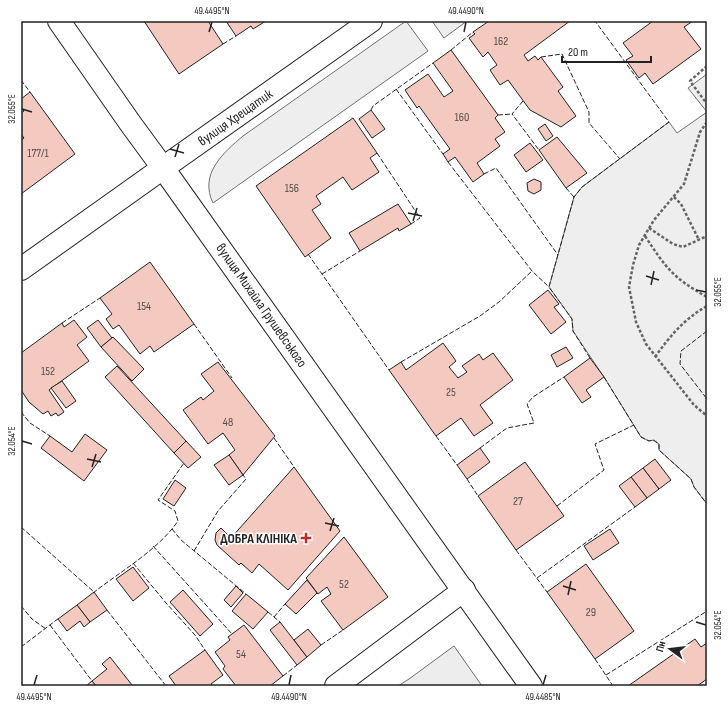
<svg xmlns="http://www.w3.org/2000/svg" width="728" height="707" font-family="'Sofia Sans Condensed',sans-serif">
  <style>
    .green { fill: #eee; stroke: #6f6f6f }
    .parking { fill: #ededed; stroke: #6f6f6f }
    .building { fill: #f3c9c0; stroke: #222 }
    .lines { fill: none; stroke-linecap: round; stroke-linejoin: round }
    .minor-casing { stroke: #222; stroke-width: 24 }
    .major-casing { stroke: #222; stroke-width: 24 }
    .path { stroke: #646464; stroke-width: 2.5; stroke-dasharray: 3 2; stroke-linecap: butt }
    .minor { stroke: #fff; stroke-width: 22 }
    .major { stroke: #fff; stroke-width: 22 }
    .fence { stroke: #222; stroke-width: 1; stroke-dasharray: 5 2; stroke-linecap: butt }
    .ticks { fill: none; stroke: #222; stroke-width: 1.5 }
    .poi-dot { fill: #c62828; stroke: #fff; stroke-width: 1.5 }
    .labels { text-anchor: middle; stroke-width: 3; stroke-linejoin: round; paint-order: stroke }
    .number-label { font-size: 12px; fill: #564c4a }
    .street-label { font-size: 14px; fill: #222; stroke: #fff }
    .poi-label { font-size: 14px; font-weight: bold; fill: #222; stroke: #fff; text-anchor: end }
    .neatline { fill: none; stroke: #222; stroke-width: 1.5 }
    .ticks-label { font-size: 10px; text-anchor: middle; fill: #222 }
  </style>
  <rect width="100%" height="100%" fill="#fff"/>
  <g class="green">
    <path d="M406 21 428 51 213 203C199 174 223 153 243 136Z"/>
    <path d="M432 21H467L444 38Z"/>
    <path d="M707 74V112L688 88Z"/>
    <path d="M707 112V504L694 487 691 479 659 450V444L654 440 649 441 641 437 604 377 573 331 572 319 549 287 574 197 582 187 669 122 677 133Z"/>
  </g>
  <path class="parking" d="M454 646 482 686H398L409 679Z"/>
  <g class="building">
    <path d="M144 21H208L223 44 179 74Z"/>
    <path d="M226 21H266L253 29 251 26 236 36Z"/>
    <path d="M489 21H570L524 55 528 61 535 56 538 60 541 57 563 87 558 91 576 116 561 127 530 110 508 80 500 85 490 70 497 65 488 52 483 57 469 38 475 34 473 32Z"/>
    <path d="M653 21H693L684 27 701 49 653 84 645 73 639 78 626 60 633 56 623 43Z"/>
    <path d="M451 50 498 115 495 118 505 132 495 139 500 146 477 163 484 174 473 182 455 157 448 162 443 154 450 149 419 106 417 108 405 90 428 74 444 97 453 91 433 63Z"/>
    <path d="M30 92 75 154 21 194V140L24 138 21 134V113L24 111 21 107V99Z"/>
    <path d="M371 110 385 129 372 138 359 119Z"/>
    <path d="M353 118 377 153 370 158 379 172 352 190 343 177 316 196 321 204 312 210 331 238 305 257 256 186Z"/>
    <path d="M545 124 553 136 546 141 538 129Z"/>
    <path d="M557 137 587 173 566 188 539 150Z"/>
    <path d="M530 143 543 160 526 172 514 155Z"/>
    <path d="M534 179 541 182V190L534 194 528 191 527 183Z"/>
    <path d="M398 204 411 224 399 231 398 228 360 251 349 233Z"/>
    <path d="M150 262 194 324 154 352 150 346 140 354 119 325 113 329 106 319 112 314 100 298Z"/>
    <path d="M548 290 559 304 554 307 566 322 551 334 529 305Z"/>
    <path d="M74 320 87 337 77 345 89 361 49 390 64 412 58 416 56 413 51 416 48 411 43 414 29 402 21 390V353L62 323 64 327Z"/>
    <path d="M98 320 112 338 101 347 87 328Z"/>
    <path d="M113 337 144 369 132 381 101 347Z"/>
    <path d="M443 343 456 361 449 367 458 378 467 372 462 366 479 354 483 360 493 353 513 380 480 405 493 423 474 436 461 418 436 436 389 370 401 362 406 370Z"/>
    <path d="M566 347 573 358 557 367 551 355Z"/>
    <path d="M590 358 604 377 586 390 591 397 582 403 564 377Z"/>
    <path d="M218 362 275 436 243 475 229 455 235 450 223 433 208 444 183 410 201 397 203 400 214 391 201 374Z"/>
    <path d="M117 366 186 441 174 453 105 377Z"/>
    <path d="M62 381 76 401 66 408 51 388Z"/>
    <path d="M85 434 107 450 84 481 41 448 50 436 72 452Z"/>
    <path d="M186 441 201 457 188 468 174 453Z"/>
    <path d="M480 448 490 462 467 479 457 465Z"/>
    <path d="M229 455 243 475 229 485 214 465Z"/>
    <path d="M655 459 671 480 659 489 643 468Z"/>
    <path d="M525 462 564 516 516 550 478 496Z"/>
    <path d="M294 467 340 531 288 590 259 564 252 573 241 563 239 565 217 545 215 540 216 533 221 528 231 538Z"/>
    <path d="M643 468 659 489 647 498 631 477Z"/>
    <path d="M631 477 647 498 635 507 619 486Z"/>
    <path d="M175 480 186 488 174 506 163 499Z"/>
    <path d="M610 529 619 543 593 560 584 546Z"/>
    <path d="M344 537 388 597 343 630 321 601 331 594 327 587 318 594 306 578Z"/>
    <path d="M586 564 634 631 595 659 547 592Z"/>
    <path d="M133 567 149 588 133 601 116 579Z"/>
    <path d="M307 580 317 593 296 614 285 604Z"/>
    <path d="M236 586 243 593 231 607 224 600Z"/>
    <path d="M183 590 213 624 200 636 170 602Z"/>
    <path d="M94 592 107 610 90 622 77 605Z"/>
    <path d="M246 594 268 612 253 629 232 611Z"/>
    <path d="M77 605 90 622 84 627 80 621 67 631 58 619Z"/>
    <path d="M280 622 307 657 297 665 270 630Z"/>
    <path d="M244 625 283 676 270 686H236L223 669 225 666 215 652 230 640 228 637Z"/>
    <path d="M308 629 321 645 307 657 294 640Z"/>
    <path d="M695 639 701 647 707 643V679L697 686H628Z"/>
    <path d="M205 650 223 675 211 684 213 686H176L169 676Z"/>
    <path d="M110 657 132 685 131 686H96L92 681 107 669 102 664Z"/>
    <path d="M92 681 96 686H86Z"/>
  </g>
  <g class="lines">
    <defs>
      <g id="minor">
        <path d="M21 269 163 168 130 123 59 21"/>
        <path d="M336 686 464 590"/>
      </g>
      <path id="major" d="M371 21 163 168 531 686"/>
    </defs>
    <use href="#minor" class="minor-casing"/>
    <use href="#major" class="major-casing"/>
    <g class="path">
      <path d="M707 66 690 81 707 104"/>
      <path d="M707 122 700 132 684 184 654 220 639 245 633 265 629 287 636 322 646 344 694 405 707 416"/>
      <path d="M674 197 681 204 699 240"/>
      <path d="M649 228 673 244 683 247 707 236"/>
      <path d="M645 236C666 268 673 278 707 297"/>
      <path d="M655 357C670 336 684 319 707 306"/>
    </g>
    <use href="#minor" class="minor"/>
    <use href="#major" class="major"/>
    <g class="fence">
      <path d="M223 44 236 36"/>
      <path d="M451 50 473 32"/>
      <path d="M541 57 562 54 589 112V123L620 159"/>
      <path d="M21 80 30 92"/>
      <path d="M396 89 443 154"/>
      <path d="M523 101 512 114 539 150"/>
      <path d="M371 110 373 106 433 63"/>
      <path d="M498 115 512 114"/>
      <path d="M377 153 420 218 411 224"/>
      <path d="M448 162 532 271 549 287"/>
      <path d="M484 174 496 168 558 255"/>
      <path d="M566 188 574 197"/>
      <path d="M308 254 389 370"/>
      <path d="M322 274 360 251"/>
      <path d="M62 323 100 298"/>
      <path d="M194 324 232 378"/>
      <path d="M707 331 681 351 680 364 707 399"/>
      <path d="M590 358 573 331 572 319 549 287 574 197 582 187 669 122 595 21"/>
      <path d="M401 362 480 316 499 302 532 271"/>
      <path d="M604 377 641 437 649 441 653 440 659 444V450L691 479 694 487 707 504"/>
      <path d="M21 412 30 423 50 436"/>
      <path d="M436 436 457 465"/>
      <path d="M274 438 294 467"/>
      <path d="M480 448 507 428 534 423 527 404 533 397 564 377"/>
      <path d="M467 479 478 496"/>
      <path d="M557 506 604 470 595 444 634 425"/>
      <path d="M21 527 94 592"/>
      <path d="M172 529 181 540 246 594"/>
      <path d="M153 546 232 634"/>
      <path d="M516 550 547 592"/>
      <path d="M194 551 218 511 246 479 243 475"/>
      <path d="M133 563 166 603 195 635 205 650"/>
      <path d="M537 578 635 507"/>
      <path d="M93 593C121 571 158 550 178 521L175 511 158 500 184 463"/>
      <path d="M21 606 32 619 46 629"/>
      <path d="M107 610 166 686"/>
      <path d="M268 612 280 622"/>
      <path d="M274 617 285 604"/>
      <path d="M50 625 92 681"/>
      <path d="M321 645 343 630"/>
      <path d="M21 647 59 618"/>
      <path d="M595 659 613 686"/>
      <path d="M606 675 707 611"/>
      <path d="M283 676 297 665"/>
    </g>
  </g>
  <path class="ticks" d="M209 32 212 22M464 32 466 22M22 109 32 112M170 149 184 153M175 157 179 144M408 213 422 216M413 221 417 208M646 276 659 280M651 285 654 271M696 290 706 292M22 441 32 444M87 459 101 462M92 467 96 454M325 523 339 526M330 531 334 518M563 586 576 590M568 595 571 581M696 622 706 625M34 685 37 675M289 685 291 675M543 685 546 675"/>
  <path class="poi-dot" d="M304 532h4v4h4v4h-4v4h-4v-4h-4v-4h4z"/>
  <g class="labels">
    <g class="number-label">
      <text x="501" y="45">162</text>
      <text x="462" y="121">160</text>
      <text x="38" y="157">177/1</text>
      <text x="292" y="192">156</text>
      <text x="144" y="310">154</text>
      <text x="48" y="375">152</text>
      <text x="451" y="396">25</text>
      <text x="228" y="426">48</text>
      <text x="518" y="505">27</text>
      <text x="344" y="588">52</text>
      <text x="591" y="616">29</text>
      <text x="241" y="658">54</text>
    </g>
    <g class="street-label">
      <text transform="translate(235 117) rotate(-35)" y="5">вулиця Хрещатик</text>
      <text transform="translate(262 305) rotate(55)" y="5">вулиця Михайла Грушевського</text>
    </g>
    <g class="poi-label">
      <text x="297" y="543">ДОБРА КЛІНІКА</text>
    </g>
  </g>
  <rect width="728" height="707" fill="none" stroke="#ffffff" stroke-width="44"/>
  <g transform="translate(670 649) rotate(285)" stroke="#ffffff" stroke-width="3" paint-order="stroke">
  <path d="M0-3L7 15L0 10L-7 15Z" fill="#222222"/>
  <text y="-6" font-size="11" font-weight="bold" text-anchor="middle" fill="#222222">Пн</text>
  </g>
  <path d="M562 56v6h89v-6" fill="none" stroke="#222222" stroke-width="2"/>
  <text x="568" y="56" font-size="12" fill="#222222" stroke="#ffffff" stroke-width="3" paint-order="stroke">20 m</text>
  <rect x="22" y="22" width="684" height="663" class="neatline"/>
  <g class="ticks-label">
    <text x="212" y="14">49.4495°N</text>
    <text x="466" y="14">49.4490°N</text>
    <text transform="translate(11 109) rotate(-90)" y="4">32.055°E</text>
    <text transform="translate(717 292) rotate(-90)" y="4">32.055°E</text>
    <text transform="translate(11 441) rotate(-90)" y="4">32.054°E</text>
    <text transform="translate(717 625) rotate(-90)" y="4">32.054°E</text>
    <text x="34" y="700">49.4495°N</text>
    <text x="289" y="700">49.4490°N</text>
    <text x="543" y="700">49.4485°N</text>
  </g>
</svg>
